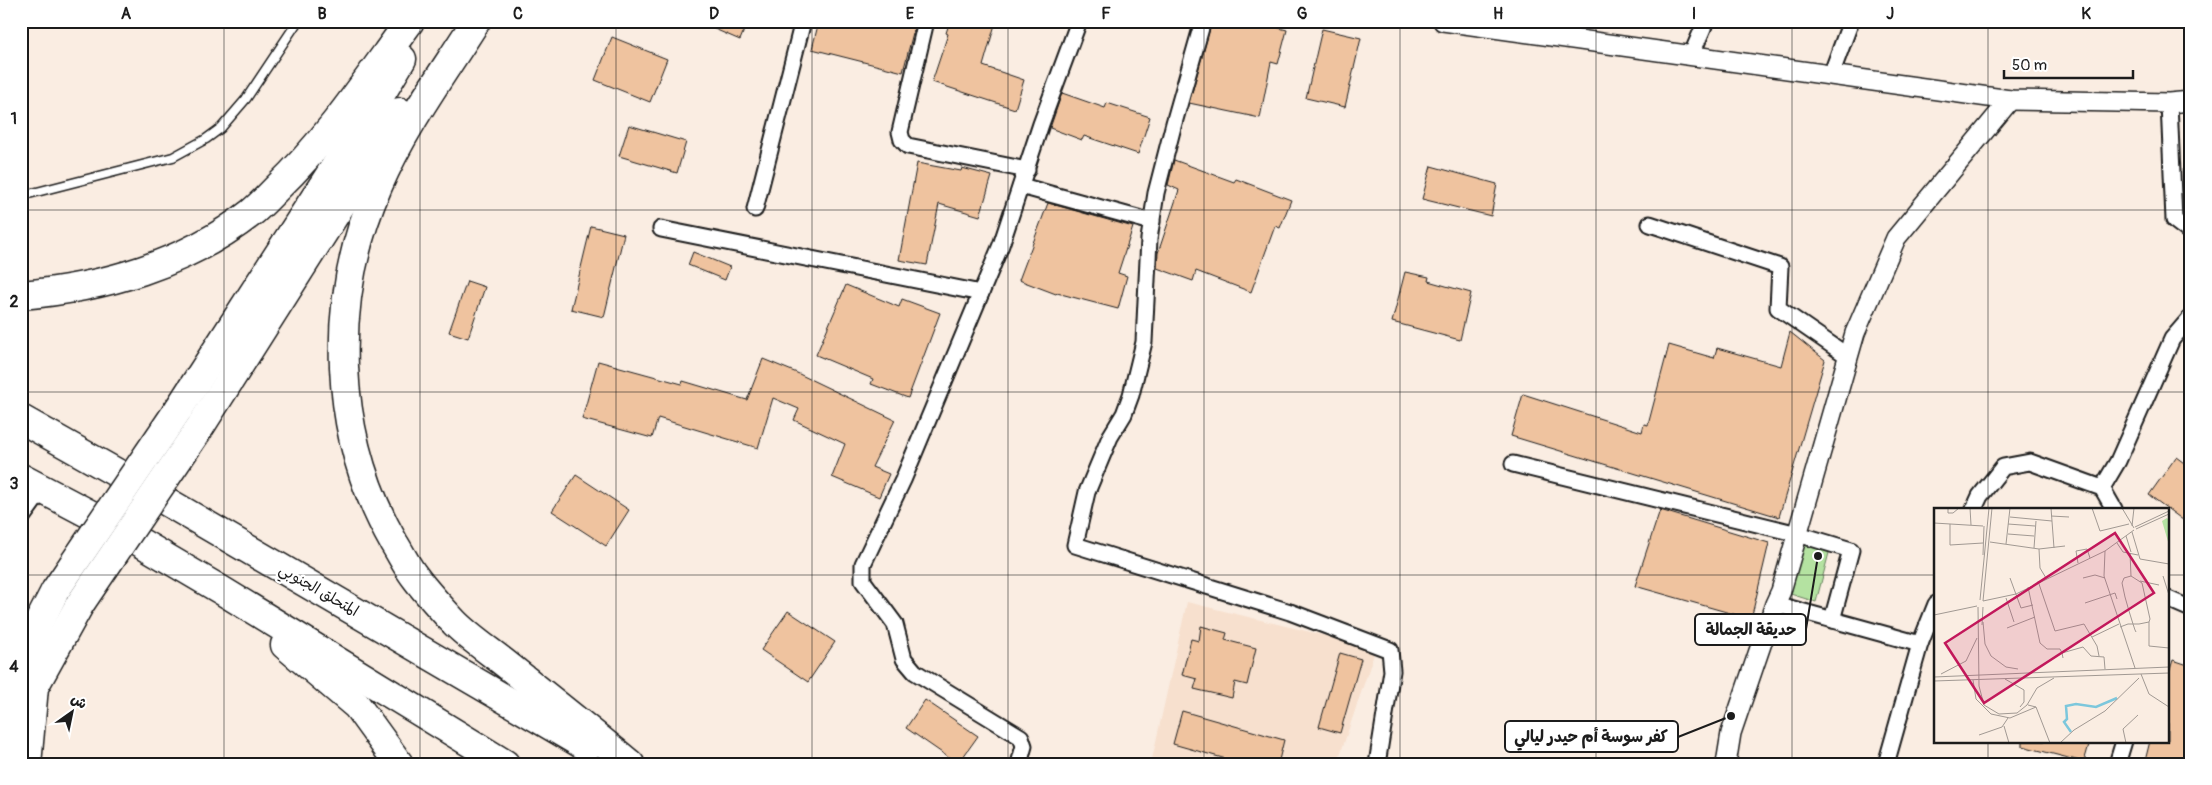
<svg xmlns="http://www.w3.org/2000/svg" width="2212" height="785" font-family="Pangolin,'Playpen Sans Arabic',sans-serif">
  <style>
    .built { fill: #f7e0ce }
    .green { fill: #b4e2a1; stroke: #687f5e }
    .building { fill: #efc39f; stroke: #1c1c1c }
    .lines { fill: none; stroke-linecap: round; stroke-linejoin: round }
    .service-casing { stroke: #1c1c1c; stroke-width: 11 }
    .minor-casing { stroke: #1c1c1c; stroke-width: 19 }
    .tertiary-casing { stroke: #1c1c1c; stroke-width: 22 }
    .motorway-casing { stroke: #1c1c1c; stroke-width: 31 }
    .service { stroke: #fff; stroke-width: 8 }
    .minor { stroke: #fff; stroke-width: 15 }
    .tertiary { stroke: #fff; stroke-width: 19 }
    .motorway { stroke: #fff; stroke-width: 28 }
    .motorway-bridge-casing { stroke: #1c1c1c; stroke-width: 31; stroke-linecap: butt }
    .motorway-bridge { stroke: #fff; stroke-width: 28 }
    .grid { fill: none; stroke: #1c1c1c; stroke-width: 1; stroke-opacity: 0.55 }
    .labels { text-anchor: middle; stroke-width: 4.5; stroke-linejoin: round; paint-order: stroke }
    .street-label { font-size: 15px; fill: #1c1c1c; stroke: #fff }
    .inset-river { fill: none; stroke: #7cc7dc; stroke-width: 2.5 }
    .inset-road { fill: none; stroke: #a19993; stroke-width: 1 }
    .view { fill: #c2185b; fill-opacity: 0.15; stroke: #c2185b; stroke-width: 2.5 }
    .inset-edge { fill: none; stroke: #1c1c1c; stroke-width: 2.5 }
    .leader { fill: none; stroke: #1c1c1c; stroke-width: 2 }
    .callout-dot { fill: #1c1c1c; stroke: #fff; stroke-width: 2 }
    .callout { fill: #fff; stroke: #1c1c1c; stroke-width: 2 }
    .callout-label { font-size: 16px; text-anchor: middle; font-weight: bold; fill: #1c1c1c }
    .neatline { fill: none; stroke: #1c1c1c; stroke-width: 2 }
    .grid-label { font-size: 16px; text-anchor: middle; font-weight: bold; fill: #1c1c1c }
  </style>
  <rect width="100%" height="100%" fill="#faede2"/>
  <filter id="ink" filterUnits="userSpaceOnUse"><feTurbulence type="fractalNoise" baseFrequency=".02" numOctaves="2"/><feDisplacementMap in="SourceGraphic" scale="10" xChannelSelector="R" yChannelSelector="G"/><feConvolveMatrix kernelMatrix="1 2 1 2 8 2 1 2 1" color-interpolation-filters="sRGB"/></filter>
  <g filter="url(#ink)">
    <path class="built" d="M1187 602 1376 648 1337 764H1151Z"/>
    <path class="green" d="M1796 542 1830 549 1816 602 1781 591Z"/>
    <g class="building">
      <path d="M696 21H748L740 40Z"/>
      <path d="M819 21H835L863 28 864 21H916L903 72 812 49Z"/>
      <path d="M950 21H996L983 66 1024 80 1015 109 932 82 948 34 946 33Z"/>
      <path d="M1212 21H1253L1287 30 1278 64 1271 62 1260 118 1189 103Z"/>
      <path d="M1322 29 1361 38 1345 107 1306 98Z"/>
      <path d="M612 37 667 59 650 102 595 80Z"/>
      <path d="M1062 93 1105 108 1107 103 1150 117 1138 154 1084 136 1082 140 1050 128Z"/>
      <path d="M629 125 686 142 677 173 619 156Z"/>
      <path d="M1174 160 1234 182 1236 179 1291 200 1280 228 1275 226 1251 292 1196 271 1193 281 1157 268 1158 253 1179 190 1168 185Z"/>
      <path d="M917 163 961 171 962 168 992 176 980 216 939 204 927 265 899 260Z"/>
      <path d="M1431 166 1497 184 1491 216 1422 199Z"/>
      <path d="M1048 203 1133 227 1118 273 1127 276 1118 309 1057 293 1056 294 1019 280Z"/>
      <path d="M591 226 624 234 604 317 571 309Z"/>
      <path d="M693 252 730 267 725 280 688 265Z"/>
      <path d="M1405 272 1429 277 1428 281 1471 293 1460 340 1392 322Z"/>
      <path d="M467 281 485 287 468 338 449 332Z"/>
      <path d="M846 285 899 307 902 299 940 313 908 398 871 384 873 379 816 355Z"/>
      <path d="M1790 332 1825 360 1779 517 1511 436 1523 394 1642 432 1644 424 1648 425 1669 345 1714 358 1717 348 1781 366Z"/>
      <path d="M763 359 797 373 895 420 872 467 889 474 879 497 832 477 845 444 794 420 799 409 773 398 758 448 658 418 652 438 582 419 598 361 682 384 683 381 747 400Z"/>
      <path d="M2176 457 2191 468V526L2149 495Z"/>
      <path d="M576 475 629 510 606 546 552 511Z"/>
      <path d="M1660 510 1769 543 1751 619 1635 586Z"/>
      <path d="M788 611 835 642 808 682 761 650Z"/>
      <path d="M1201 626 1227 633 1225 640 1256 648 1247 685 1235 682 1232 698 1194 689 1197 679 1182 675 1191 639 1199 641Z"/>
      <path d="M1340 653 1361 659 1340 733 1319 727Z"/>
      <path d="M2173 660 2191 666V764H2153L2145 761 2150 741H2168V676Z"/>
      <path d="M925 700 978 736 958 764 906 728Z"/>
      <path d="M1182 711 1284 740 1278 764H1244L1173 744Z"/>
      <path d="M2022 741H2090L2084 762 2022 746Z"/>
    </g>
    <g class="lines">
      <defs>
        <path id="service" d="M21 196 173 157 206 139 221 128 246 99 298 21"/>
        <g id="minor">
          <path d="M926 21 900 132 902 140 908 146 1027 170"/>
          <path d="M1203 21 1174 123 1156 193 1149 239 1144 342 1131 395 1124 414 1110 437 1087 492 1075 545 1290 612 1390 650 1392 671 1377 764"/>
          <path d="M1691 56 1706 21"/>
          <path d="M1831 75 1851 21"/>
          <path d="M2169 103 2174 220 2191 233"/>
          <path d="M1021 186 1152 222"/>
          <path d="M755 209 803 21"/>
          <path d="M1650 224 1780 267 1778 308 1849 357"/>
          <path d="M661 229 981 293"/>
          <path d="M1513 464 1798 534 1851 550 1832 620"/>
          <path d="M2102 488 2118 461 2172 339 2191 317"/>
          <path d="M1974 509 1980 496 2003 467 2030 462 2102 488 2114 509"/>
          <path d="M21 519 42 490"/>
          <path d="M2168 599 2191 609"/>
          <path d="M1775 604 1920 644"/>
          <path d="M1019 764 1024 746 1021 737 915 672 904 659 895 624 863 581V564L903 480 1001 245 1041 124 1079 21"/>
          <path d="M1886 764 1920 644 1936 604"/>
          <path d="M2117 764 2124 741"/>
        </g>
        <g id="tertiary">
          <path d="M1443 21 2010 100 2169 103 2191 101"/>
          <path d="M1726 764 1731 733 1775 604 1781 591 1855 333 1896 238 2010 100"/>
        </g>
        <g id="motorway">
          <path d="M476 21C442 75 403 128 378 186 328 300 332 435 394 543 401 554 407 567 415 577 426 592 440 607 453 621 470 639 493 653 512 669 551 700 591 732 630 764"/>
          <path d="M21 295C102 288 186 264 251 213 260 206 269 196 278 187 329 138 368 78 410 21"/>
          <path d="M178 410 369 114 402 59"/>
          <path d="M21 419 140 486 587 747"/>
          <path d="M200 427 400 112"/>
          <path d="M21 478 116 528 221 590 505 764"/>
          <path d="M285 645 357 706 399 764"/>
          <path d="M21 657 55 591"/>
          <path d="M27 764 34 687 80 604"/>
        </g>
      </defs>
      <use href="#service" class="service-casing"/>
      <use href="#minor" class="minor-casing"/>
      <use href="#tertiary" class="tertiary-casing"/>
      <use href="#motorway" class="motorway-casing"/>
      <use href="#service" class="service"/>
      <use href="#minor" class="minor"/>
      <use href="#tertiary" class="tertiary"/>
      <use href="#motorway" class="motorway"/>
      <defs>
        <g id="motorway-bridge">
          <path d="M55 591 178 410"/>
          <path d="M80 604 200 427"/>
        </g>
      </defs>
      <use href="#motorway-bridge" class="motorway-bridge-casing"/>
      <use href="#motorway-bridge" class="motorway-bridge"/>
    </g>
  </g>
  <path class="grid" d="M224 21V764M420 21V764M616 21V764M812 21V764M1008 21V764M1204 21V764M1400 21V764M1596 21V764M1792 21V764M1988 21V509M21 210H2191M21 392H2191M21 575H1936M2168 575H2191M1988 741V764"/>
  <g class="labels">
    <g class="street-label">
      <text transform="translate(319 590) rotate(30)" y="5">المتحلق الجنوبي</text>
    </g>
  </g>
  <g transform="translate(1934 508)">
    <rect width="235" height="235" fill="#faede2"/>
    <path d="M233 10 235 12V37L228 13Z" fill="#b4e2a1"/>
    <path class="inset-river" d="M137 224 130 214 133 211 132 198 142 196 162 199 183 190"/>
    <path class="inset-road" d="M14 0V5H19L25 0M36 0 37 17M117 0 120 40M158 0 166 23 195 16M188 0 200 20M117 8 135 9M76 9 118 13M0 15 49 18M16 16V37L49 35M74 16 101 18M198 18 200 0M201 19 235 3M202 21 235 6M198 24 206 51 235 56M74 26 100 28M192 28 197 44M56 34 105 41 131 38M183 35 189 44 204 47M72 36 76 0M100 40 102 13M105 41 106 60 112 70M171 43 170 68 201 160M196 45 197 68M49 47 50 18M144 55 142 43 153 41 156 50M229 68 235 87M76 70 87 100 99 97M149 70 161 67 171 70M104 73 121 123 150 116 163 138 165 148M206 73 225 77M94 79 106 135 113 141H126L128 145M72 90 80 114M46 92 55 0M49 93 82 86 171 43 200 22M49 93 58 0M151 95 181 85 183 91M44 99 45 178 50 197 65 206 83 205 93 197 103 180 120 170M0 107 43 98M49 114 51 136 57 148 72 159 84 161M215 114V138L235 140M48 117 49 99M186 119 194 116H205L215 114 216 111 208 75 197 68 190 70 188 75 191 89 195 103 199 116 201 122 202 124M73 120 101 109M158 129 185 116M129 150 128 145 149 139 157 148 170 149 171 161M7 166 32 153 43 130M207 166 215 186 235 199M0 169 235 159M71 171 90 182V194L86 199M39 172 42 191 57 206 76 210 102 199M0 173 235 165M94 197 102 199 116 235M70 218 75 235M45 227 68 219 74 210M126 235 140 222 171 203 205 170M192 235 189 221 204 207"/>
    <path class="view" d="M181 25 220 85 50 195 11 135Z"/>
    <rect width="235" height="235" class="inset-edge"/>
  </g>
  <path class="leader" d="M1818 556L1806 629M1731 716L1678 737"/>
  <g class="callout-dot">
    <circle cx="1818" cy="556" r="5"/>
    <circle cx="1731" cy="716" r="5"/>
  </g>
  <g class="callout">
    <rect x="1695" y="614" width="111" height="31" rx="5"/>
    <rect x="1505" y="721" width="173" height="31" rx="5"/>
  </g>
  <g class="callout-label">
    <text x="1751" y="635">حديقة الجمالة</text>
    <text x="1591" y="742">كفر سوسة أم حيدر ليالي</text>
  </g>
  <rect width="2212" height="785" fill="none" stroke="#fff" stroke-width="55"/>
  <g transform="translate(72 712) rotate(33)" stroke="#ffffff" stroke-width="4" paint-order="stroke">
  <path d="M0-4L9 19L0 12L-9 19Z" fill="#1c1c1c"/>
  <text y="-8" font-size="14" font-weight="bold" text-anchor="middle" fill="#1c1c1c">ش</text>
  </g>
  <path d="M2004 70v8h129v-8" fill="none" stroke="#1c1c1c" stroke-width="2.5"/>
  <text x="2012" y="70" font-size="15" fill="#1c1c1c" stroke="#ffffff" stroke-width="4" paint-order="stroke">50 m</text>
  <rect x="28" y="28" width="2156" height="730" class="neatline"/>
  <g class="grid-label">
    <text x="126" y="19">A</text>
    <text x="322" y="19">B</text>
    <text x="518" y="19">C</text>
    <text x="714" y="19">D</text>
    <text x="910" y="19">E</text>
    <text x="1106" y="19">F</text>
    <text x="1302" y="19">G</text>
    <text x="1498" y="19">H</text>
    <text x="1694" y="19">I</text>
    <text x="1890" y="19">J</text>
    <text x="2086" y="19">K</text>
    <text x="14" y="124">1</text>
    <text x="14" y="307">2</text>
    <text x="14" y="489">3</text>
    <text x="14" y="672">4</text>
  </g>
</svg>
